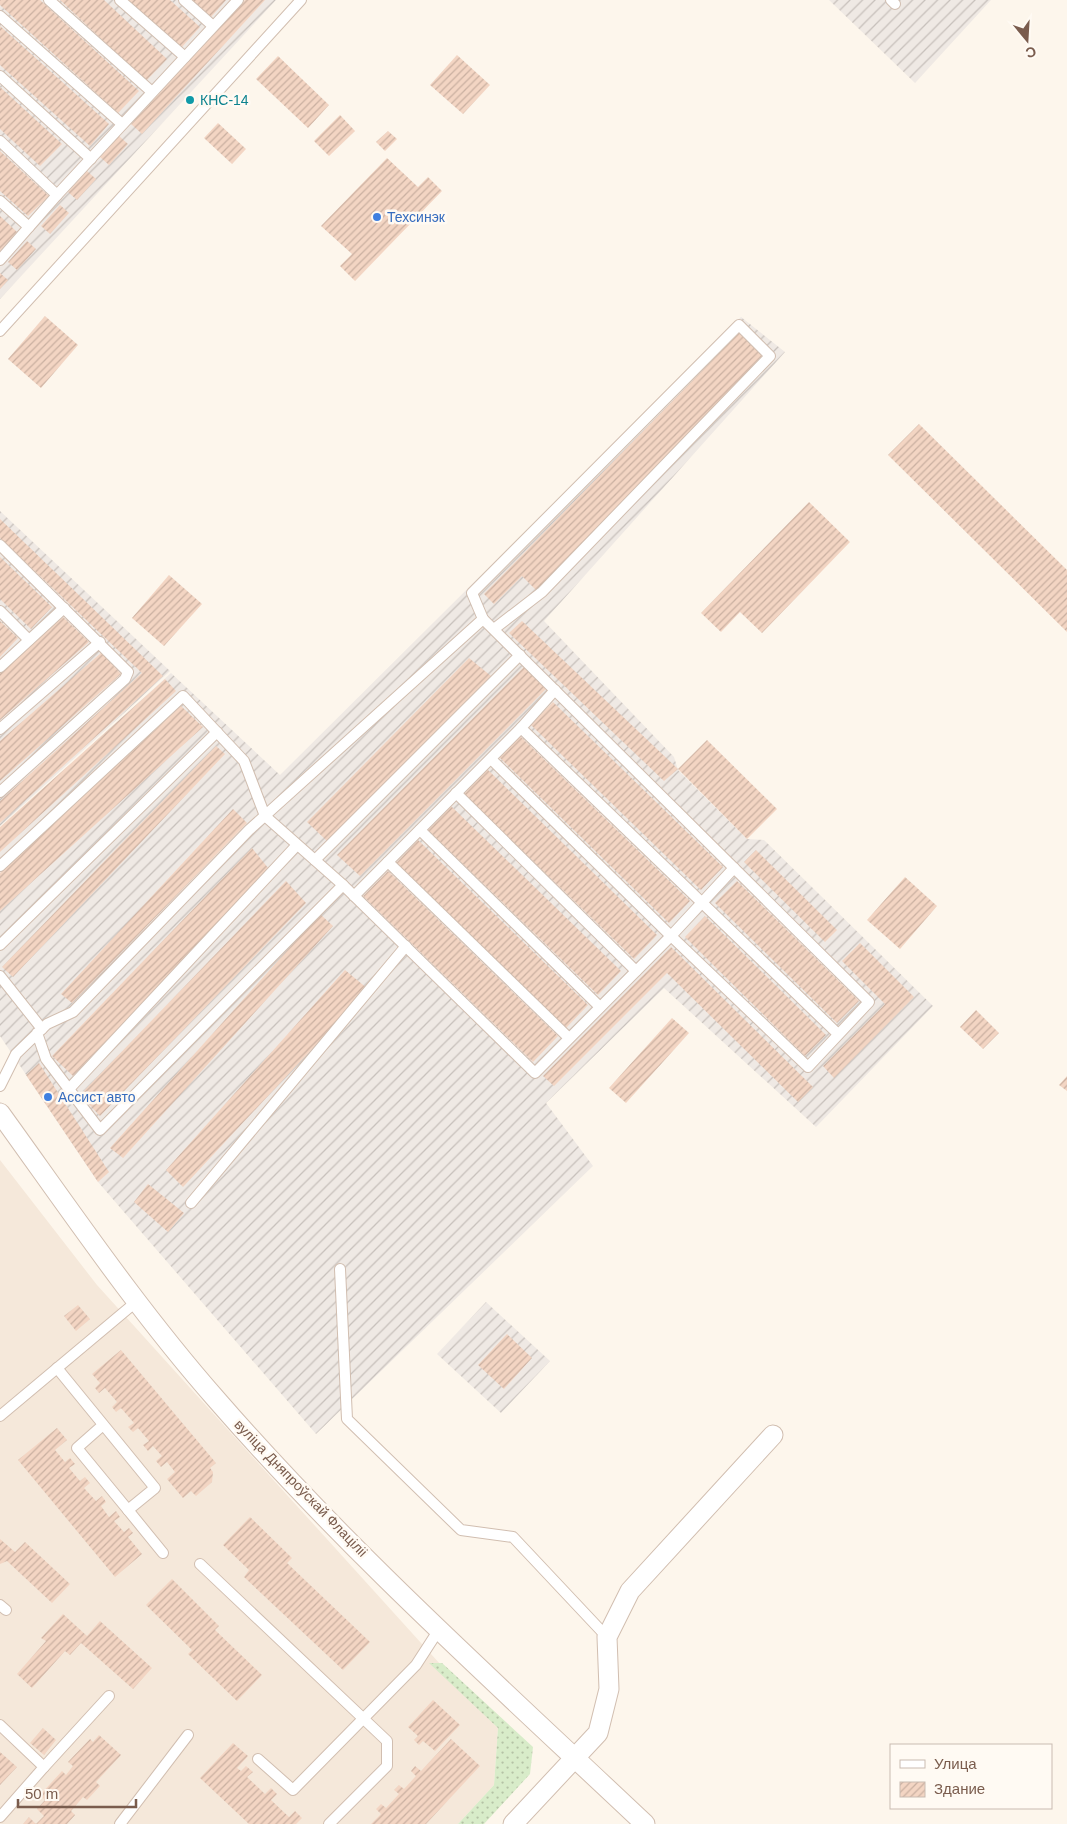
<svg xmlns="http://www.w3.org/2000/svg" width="1067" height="1824" font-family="Arial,sans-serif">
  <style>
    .residential { fill: #f5e8da }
    .industrial { fill: url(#industrial-furrows) }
    .grass { fill: url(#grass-dots) }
    .building { fill: url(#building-hatch) }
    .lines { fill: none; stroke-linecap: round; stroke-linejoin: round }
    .service-casing { stroke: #d1beb0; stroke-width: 12 }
    .minor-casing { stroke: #d1beb0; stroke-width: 21 }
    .service { stroke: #fff; stroke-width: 10 }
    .minor { stroke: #fff; stroke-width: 19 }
    .culture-dot { fill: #0f9aa8; stroke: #fffaf3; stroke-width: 2 }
    .shop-dot { fill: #3f7fe0; stroke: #fffaf3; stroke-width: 2 }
    .labels { text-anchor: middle; stroke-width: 5; stroke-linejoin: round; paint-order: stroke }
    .culture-label { font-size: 14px; fill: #0d838f; stroke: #fffaf3; text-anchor: start }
    .shop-label { font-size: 14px; fill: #366cbe; stroke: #fffaf3; text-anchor: start }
    .street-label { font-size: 14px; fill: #7a5c4d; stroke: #fffaf3 }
  </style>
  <defs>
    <pattern id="industrial-furrows" width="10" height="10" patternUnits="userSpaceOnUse" patternTransform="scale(1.25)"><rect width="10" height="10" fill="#efe9e4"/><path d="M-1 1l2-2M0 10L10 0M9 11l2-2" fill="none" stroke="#c7c0bb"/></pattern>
    <pattern id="grass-dots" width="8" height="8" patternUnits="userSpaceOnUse" patternTransform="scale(1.25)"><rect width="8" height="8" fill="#d8ecc9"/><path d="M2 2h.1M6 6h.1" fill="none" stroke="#b4c2a5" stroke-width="1.8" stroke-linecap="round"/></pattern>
    <pattern id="building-hatch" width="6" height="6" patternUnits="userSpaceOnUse" patternTransform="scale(1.25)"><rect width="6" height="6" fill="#f3d5c3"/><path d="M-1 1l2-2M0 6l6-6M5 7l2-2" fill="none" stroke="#cab0a1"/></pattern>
  </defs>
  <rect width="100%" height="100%" fill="#fdf6ec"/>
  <path class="residential" d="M0 1160 97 1285 498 1728 494 1785 458 1824H0Z"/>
  <g class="industrial">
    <path d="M0 0H276L0 299Z"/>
    <path d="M829 0H991L915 83Z"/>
    <path d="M741 317 785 352 544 621 674 757 678 770 747 839 764 840 933 1006 816 1127 664 988 546 1103 593 1166 316 1434 98 1182 0 1036V828L171 673 280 775Z"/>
    <path d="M0 511 170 671 0 826Z"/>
    <path d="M486 1302 550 1361 501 1413 437 1354Z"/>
  </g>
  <path class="grass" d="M429 1663H442L533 1747 530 1774 484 1824H458L494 1785 498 1728Z"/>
  <g class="building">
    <path d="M0 0H40L139 91 118 113 0 5Z"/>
    <path d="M60 0H104L167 59 146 81Z"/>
    <path d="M127 0H170L200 27 181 48Z"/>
    <path d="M192 0H226L211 17Z"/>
    <path d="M245 0H265L142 134 131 124Z"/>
    <path d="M0 26 109 124 90 146 0 65Z"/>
    <path d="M457 55 490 85 463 114 430 85Z"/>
    <path d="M278 56 329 105 308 128 256 79Z"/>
    <path d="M0 87 62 144 40 166 0 129Z"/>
    <circle cx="190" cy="99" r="3.5"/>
    <path d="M340 115 355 131 329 156 314 141Z"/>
    <path d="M218 123 246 149 232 164 204 138Z"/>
    <path d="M388 131 397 139 385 151 376 142Z"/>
    <path d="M119 136 128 144 109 165 100 157Z"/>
    <path d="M0 151 49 196 28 216 0 191Z"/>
    <path d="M387 158 418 187 428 177 442 191 355 281 340 266 352 254 321 226Z"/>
    <path d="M87 171 96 179 77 200 68 192Z"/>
    <path d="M60 205 69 213 50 234 41 226Z"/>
    <path d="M0 216 17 232 0 251Z"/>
    <path d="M27 241 36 249 17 270 8 262Z"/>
    <path d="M0 273 8 280 0 289Z"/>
    <path d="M45 316 78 345 41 388 8 359Z"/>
    <path d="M739 333 762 356 537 591 522 576 494 604 484 594Z"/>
    <path d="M919 424 1067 570V632L888 455Z"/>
    <path d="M809 502 850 542 762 633 740 612 721 632 701 613Z"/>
    <path d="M0 519 163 676 0 823V801L142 673 0 538Z"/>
    <path d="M0 557 52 607 31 629 0 599Z"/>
    <path d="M169 575 202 604 164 646 132 618Z"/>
    <path d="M63 617 89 642 0 720V673Z"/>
    <path d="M0 621 18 638 0 657Z"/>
    <path d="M522 621 678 769 664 781 509 633Z"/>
    <path d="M101 653 121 674 0 781V741Z"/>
    <path d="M469 658 491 676 327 841 307 822Z"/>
    <path d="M525 666 546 689 360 876 337 855Z"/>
    <path d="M165 679 176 691 0 852V827Z"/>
    <path d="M553 702 723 867 701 890 531 725Z"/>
    <path d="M181 706 203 727 0 911V873Z"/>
    <path d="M520 736 690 901 669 923 499 757Z"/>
    <path d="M707 740 777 809 747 839 678 769Z"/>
    <path d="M216 746 225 754 13 977 2 967Z"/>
    <path d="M487 769 657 935 634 959 464 794Z"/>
    <path d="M451 806 621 971 598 995 428 830Z"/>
    <path d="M233 809 247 823 72 1003 61 994Z"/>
    <path d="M418 840 588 1005 566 1028 396 863Z"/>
    <path d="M252 848 269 869 73 1076 52 1056Z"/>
    <path d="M756 850 837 930 825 942 744 862Z"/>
    <path d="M388 871 558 1036 533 1062 363 896Z"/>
    <path d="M905 877 937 906 900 949 867 920Z"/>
    <path d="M286 881 306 903 100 1116 80 1095Z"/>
    <path d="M737 881 859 1001 837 1023 715 903Z"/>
    <path d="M320 914 333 926 123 1158 110 1148Z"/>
    <path d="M705 916 826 1035 805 1056 685 937Z"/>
    <path d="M860 943 914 997 834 1078 823 1066 885 1004 842 961Z"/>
    <path d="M671 947 813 1087 798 1102 667 973 554 1086 543 1076Z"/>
    <path d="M345 970 368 989 183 1187 166 1170Z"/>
    <path d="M976 1010 999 1033 983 1049 960 1027Z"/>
    <path d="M672 1018 689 1033 626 1103 609 1088Z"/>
    <path d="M39 1063 109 1172 98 1182 26 1075Z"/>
    <path d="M1067 1076V1091L1059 1085Z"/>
    <path d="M148 1184 184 1213 168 1232 134 1202Z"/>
    <path d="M78 1305 90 1319 76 1331 64 1316Z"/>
    <path d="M507 1334 532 1358 504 1389 478 1365Z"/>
    <path d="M121 1350 216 1463 210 1468 213 1472 212 1482 196 1496 191 1491 183 1498 167 1479 175 1472 167 1462 161 1467 156 1461 162 1456 153 1446 148 1451 143 1445 149 1441 138 1428 133 1432 128 1427 134 1423 121 1408 116 1412 112 1407 117 1402 105 1388 99 1393 95 1388 100 1383 92 1374Z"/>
    <path d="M57 1428 67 1440 55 1450 65 1462 70 1458 75 1464 69 1468 80 1481 85 1477 90 1483 84 1488 96 1501 102 1496 106 1502 101 1506 109 1517 116 1511 120 1517 114 1521 124 1532 129 1528 133 1533 128 1537 142 1554 115 1577 18 1460Z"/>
    <path d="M250 1517 292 1558 287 1563 370 1642 343 1670 244 1577 249 1570 223 1545Z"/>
    <path d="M0 1539 15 1552 25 1542 70 1584 52 1603 7 1561 0 1564Z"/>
    <path d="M172 1579 219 1626 215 1630 262 1675 237 1701 188 1654 192 1650 146 1605Z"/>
    <path d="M63 1614 87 1636 100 1621 152 1668 133 1689 81 1643 70 1655 65 1651 32 1688 17 1674 46 1641 41 1638Z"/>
    <path d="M433 1700 460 1725 435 1751 423 1741 419 1745 414 1740 418 1736 408 1727Z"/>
    <path d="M43 1728 56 1740 44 1755 30 1743Z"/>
    <path d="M99 1735 121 1755 96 1782 100 1786 87 1800 83 1797 71 1811 75 1815 67 1824H23L29 1817 36 1824 44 1816 37 1809 45 1800 40 1795 62 1771 66 1775 73 1766 68 1762 90 1739 93 1742Z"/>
    <path d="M451 1739 480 1766 426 1824H371L381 1814 376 1809 381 1804 386 1808 399 1794 394 1790 399 1785 404 1789 416 1776 411 1771 415 1766 421 1771Z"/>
    <path d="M233 1743 248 1756 237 1768 241 1771 246 1766 253 1772 247 1777 265 1794 271 1788 277 1794 271 1800 289 1817 295 1811 302 1818 296 1824H249L200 1778Z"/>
    <path d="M0 1752 17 1767 0 1785Z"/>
  </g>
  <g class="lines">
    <defs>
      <g id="service">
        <path d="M49 0 152 92"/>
        <path d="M120 0 185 57"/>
        <path d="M184 0 213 26"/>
        <path d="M891 0 895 4"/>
        <path d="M0 16 122 124"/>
        <path d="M0 76 91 159"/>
        <path d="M0 141 57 195"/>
        <path d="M0 201 29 227"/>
        <path d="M0 260 57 195 238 0"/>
        <path d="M0 331 301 0"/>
        <path d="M0 545 128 672 125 679 0 792"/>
        <path d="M0 611 29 640"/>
        <path d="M483 619 472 593 739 325 770 356 542 592 494 629"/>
        <path d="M0 667 64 608"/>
        <path d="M555 690 521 728 838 1034"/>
        <path d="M0 729 100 642"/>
        <path d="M491 759 671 936 734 868"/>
        <path d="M456 793 636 971"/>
        <path d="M420 830 600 1007"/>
        <path d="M315 860 520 655"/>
        <path d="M388 862 569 1038"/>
        <path d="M0 866 183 696 244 761 265 816 343 885"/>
        <path d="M354 896 521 728"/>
        <path d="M0 945 217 732"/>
        <path d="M0 976 42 1029"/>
        <path d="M0 1086 16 1054 47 1024 73 1012 249 830 483 619 869 1002 808 1067 671 936 535 1073 343 885 100 1130 46 1059 37 1033"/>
        <path d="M69 1089 297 845"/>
        <path d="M191 1203 406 946"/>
        <path d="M340 1269 347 1419 461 1530 513 1537 607 1637"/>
        <path d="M57 1368 155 1488 128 1510 77 1448 103 1425"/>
        <path d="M0 1416 136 1302"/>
        <path d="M128 1510 163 1553"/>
        <path d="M200 1564 387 1741V1766L329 1824"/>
        <path d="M0 1605 6 1610"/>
        <path d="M0 1725 44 1767 0 1817"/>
        <path d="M258 1759 293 1790 416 1665 438 1631"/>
        <path d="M44 1767 109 1696"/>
        <path d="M120 1824 188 1735"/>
      </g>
      <g id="minor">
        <path d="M0 1113C70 1210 137 1309 216 1399 348 1551 499 1686 645 1824"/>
        <path d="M513 1824 598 1733 609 1689 607 1637 630 1591 773 1435"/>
      </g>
    </defs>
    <use href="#service" class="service-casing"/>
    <use href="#minor" class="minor-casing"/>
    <use href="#service" class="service"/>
    <use href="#minor" class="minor"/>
  </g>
  <circle class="culture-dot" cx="190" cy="100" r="5"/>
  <g class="shop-dot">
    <circle cx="377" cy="217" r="5"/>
    <circle cx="48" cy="1097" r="5"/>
  </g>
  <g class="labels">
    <g class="culture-label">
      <text x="200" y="105">КНС-14</text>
    </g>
    <g class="shop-label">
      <text x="387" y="222">Техсинэк</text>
      <text x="58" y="1102">Ассист авто</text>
    </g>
    <g class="street-label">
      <text transform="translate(301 1488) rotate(46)" y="5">вуліца Дняпроўскай Флаціліі</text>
    </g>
  </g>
  <rect x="890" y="1744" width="162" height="65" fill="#fffaf3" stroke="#cabbb1"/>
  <rect x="900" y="1760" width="25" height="8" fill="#ffffff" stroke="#cabbb1"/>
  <text x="934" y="1769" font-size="15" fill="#7a5c4d">Улица</text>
  <rect x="900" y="1782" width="25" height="15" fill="url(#building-hatch)" stroke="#cabbb1"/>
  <text x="934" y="1794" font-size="15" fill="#7a5c4d">Здание</text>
  <g transform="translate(1027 40) rotate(162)" stroke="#fffaf3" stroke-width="4" paint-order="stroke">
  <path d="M0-4L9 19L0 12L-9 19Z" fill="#7a5c4d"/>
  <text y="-8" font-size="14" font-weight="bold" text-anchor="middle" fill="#7a5c4d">С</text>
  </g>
  <path d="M18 1799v8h118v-8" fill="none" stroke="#7a5c4d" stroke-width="2.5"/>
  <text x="25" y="1799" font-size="15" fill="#7a5c4d" stroke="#fffaf3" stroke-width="4" paint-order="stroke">50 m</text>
</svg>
